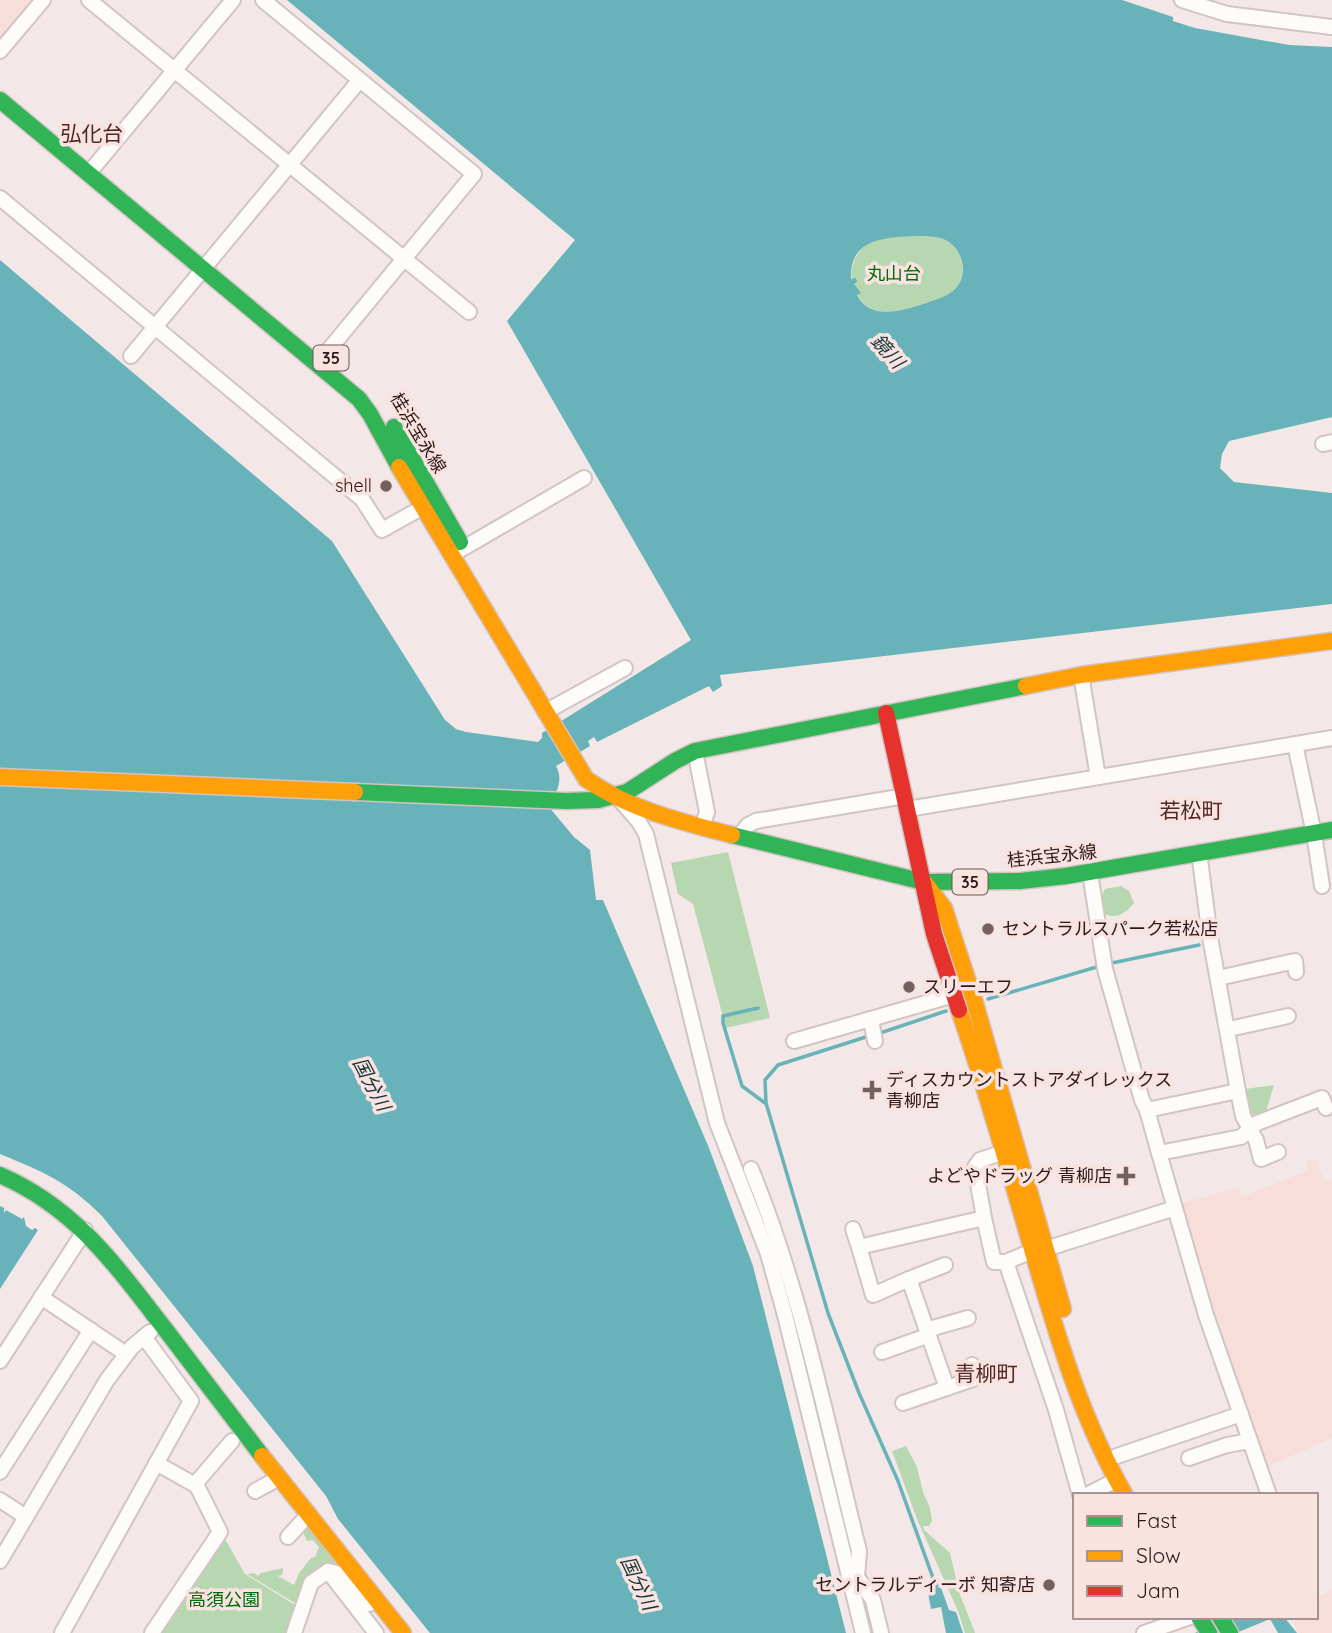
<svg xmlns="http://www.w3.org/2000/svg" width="1332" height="1633" font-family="Quicksand,'Noto Sans JP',sans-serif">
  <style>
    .built { fill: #f7dedb }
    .green { fill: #b7d7b0 }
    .water { fill: #68b3b9; fill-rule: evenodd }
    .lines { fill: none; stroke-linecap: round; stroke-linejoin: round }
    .stream { stroke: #68b3b9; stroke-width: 3.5 }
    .street-casing { stroke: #d2c4c3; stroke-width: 18 }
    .fast-casing { stroke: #d2c4c3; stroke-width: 19 }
    .slow-casing { stroke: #d2c4c3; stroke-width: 19 }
    .jam-casing { stroke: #d2c4c3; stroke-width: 19 }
    .street { stroke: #fdfcfb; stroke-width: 14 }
    .fast { stroke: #30b455; stroke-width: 16 }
    .slow { stroke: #ff9f0a; stroke-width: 16 }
    .jam { stroke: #e5322d; stroke-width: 16 }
    .poi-dot { fill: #726160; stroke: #f9e3e1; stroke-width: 2.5 }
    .labels { text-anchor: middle; stroke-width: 7; stroke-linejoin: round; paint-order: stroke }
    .shield { fill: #f9e3e1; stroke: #6a5654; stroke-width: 2 }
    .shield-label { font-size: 16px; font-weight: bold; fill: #2c1918 }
    .park-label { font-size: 18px; fill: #006b09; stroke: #f9e3e1 }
    .street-label { font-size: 18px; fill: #2c1918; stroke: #f9e3e1 }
    .poi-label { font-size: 18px; fill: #2c1918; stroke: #f9e3e1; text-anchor: end }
    .water-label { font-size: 19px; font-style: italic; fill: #133437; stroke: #f9e3e1 }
    .quarter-label { font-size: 21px; fill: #4f2826; stroke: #f9e3e1 }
  </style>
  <rect width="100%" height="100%" fill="#f3e8e7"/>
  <g class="built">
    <path d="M0 0H33L0 40Z"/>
    <path d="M1316 1159 1325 1182 1332 1180V1438L1266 1467 1220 1335 1182 1203 1240 1187 1241 1197 1302 1173 1307 1170 1306 1162Z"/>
    <path d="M1332 1590V1633H1298L1292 1617H1316V1598Z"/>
  </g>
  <g class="green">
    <path d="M921 236C927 237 937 236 943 239 962 246 969 274 955 289 947 297 936 299 925 303 901 310 872 322 857 294L860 293C853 287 850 278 852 268 860 234 893 237 921 236Z"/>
    <path d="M728 852 770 1018 726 1028 693 904 678 894 671 863Z"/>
    <path d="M1121 886 1129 891 1134 903C1127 912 1117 920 1105 914L1102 905V895L1105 889Z"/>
    <path d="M1274 1085 1265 1115 1254 1117 1249 1113 1245 1089Z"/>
    <path d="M906 1446 917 1467 923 1492 930 1508 932 1521 929 1526H923L924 1530 950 1553 959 1592 975 1633H965L958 1611 917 1519 892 1451Z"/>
    <path d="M310 1524 336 1561 333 1565C315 1566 306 1590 298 1605L247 1574 254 1573 258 1576 261 1573 283 1568 282 1575 278 1576 294 1585 299 1573 311 1558 315 1557 319 1547 313 1540 307 1541 302 1530Z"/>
    <path d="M220 1538 225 1539 245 1574 298 1607 288 1633H157Z"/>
  </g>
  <g class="water">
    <path d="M287 0H1122L1173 17V21L1195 28 1289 45 1332 47V417L1229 441 1222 454 1220 468 1234 482 1332 493V604L720 675 722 686 713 692 709 686 597 742 594 737 588 741 590 746 556 766C564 781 556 793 549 807L574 837 590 850 596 900H603L709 1148 753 1266 846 1633H430L338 1519 326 1496 102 1216C68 1182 44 1172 0 1154V260L332 541 445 720 456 729 466 732 538 742 542 738V733L691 640 507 321 575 240ZM921 236C927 237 936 236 943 239 962 246 970 274 955 289 947 297 936 299 926 303 902 310 872 322 857 295L861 293 854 284 857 282 856 278 851 279C849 236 890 237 921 236Z"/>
    <path d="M0 1206 4 1208V1213L6 1210 22 1219 24 1217 26 1226 32 1230 35 1228 38 1230 0 1289Z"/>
    <path d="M939 1582 949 1610 956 1612 963 1633H946L941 1607 931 1609 927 1587Z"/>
    <path d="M1224 1617H1284L1297 1633H1278L1270 1619 1236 1633H1195Z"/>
  </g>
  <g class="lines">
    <g class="stream">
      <path d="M1107 964 1199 945"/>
      <path d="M988 999 1100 966"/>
      <path d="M758 1008 723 1016V1023L742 1086 765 1103"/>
      <path d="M877 1034 946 1011"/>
      <path d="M869 1036 778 1065 765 1080 766 1103 828 1313 859 1393 898 1481 937 1589"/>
    </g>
    <defs>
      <g id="street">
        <path d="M89 0 469 312"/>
        <path d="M263 0 474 174 317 364"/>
        <path d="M1182 0 1227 14 1332 27"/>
        <path d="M0 51 43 0"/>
        <path d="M88 174 233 0"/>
        <path d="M0 198 362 499 382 530 427 505"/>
        <path d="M131 356 359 81"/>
        <path d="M1323 444 1332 442"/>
        <path d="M455 553 584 478"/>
        <path d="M1081 675 1098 777"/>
        <path d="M545 712 625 668"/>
        <path d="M1295 744 1314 834 1322 886"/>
        <path d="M695 751 707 812 702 828"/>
        <path d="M620 800 639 822 646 834 717 1123 768 1254 785 1315 863 1633"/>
        <path d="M908 809 1332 738"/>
        <path d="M739 837 748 825 756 821 905 796"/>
        <path d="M1199 852 1210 937 1238 1091 1243 1116 1250 1129 1241 1137 1159 1153 1206 1315 1269 1495"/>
        <path d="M1090 873 1105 969 1142 1100 1147 1110"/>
        <path d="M1218 978 1295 961 1296 972"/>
        <path d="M871 1020 875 1041"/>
        <path d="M1229 1029 1288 1016"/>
        <path d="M794 1041 954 995"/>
        <path d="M1278 1152 1261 1159 1256 1140 1250 1129 1257 1123 1322 1098 1326 1108"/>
        <path d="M1159 1153 1147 1110 1238 1091"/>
        <path d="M751 1169C801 1291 827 1422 859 1551L857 1577"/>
        <path d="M984 1218 994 1262H1006"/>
        <path d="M853 1229 859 1247"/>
        <path d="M909 1279 945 1265"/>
        <path d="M41 1297 126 1354"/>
        <path d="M882 1352 924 1337 933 1328 968 1318"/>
        <path d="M0 1361 85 1230"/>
        <path d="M947 1388 909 1279 873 1295 859 1247 984 1218 975 1167 980 1160 1004 1152"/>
        <path d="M903 1403 976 1378 972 1365"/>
        <path d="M1117 1456 1241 1414"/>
        <path d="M1189 1458 1227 1445 1250 1441"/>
        <path d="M0 1472 91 1330"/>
        <path d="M195 1484 232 1441"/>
        <path d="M255 1491 279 1478"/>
        <path d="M1080 1495 1056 1410 1006 1262 1032 1251 1055 1246 1175 1208"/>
        <path d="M1087 1495 1116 1480"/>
        <path d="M0 1500 26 1517"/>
        <path d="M288 1537 309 1514"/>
        <path d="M0 1561 107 1380 132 1347 150 1332"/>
        <path d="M328 1571 376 1633"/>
        <path d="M851 1578 857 1577 873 1600 881 1633"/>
        <path d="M62 1633 191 1401 144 1337"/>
        <path d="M152 1633 220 1532 197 1486 156 1463"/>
        <path d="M294 1633 311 1583 328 1571 342 1574 369 1604"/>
        <path d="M1144 1633 1190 1617"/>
      </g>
      <g id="fast">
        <path d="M0 100 359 399 370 414 399 467"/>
        <path d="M394 427 460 542"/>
        <path d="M355 792 566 801 598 800 627 792 675 761 695 751 1026 686"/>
        <path d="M732 835 924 882 1020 881 1066 876 1332 830"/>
        <path d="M0 1175C76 1208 116 1266 165 1329 197 1371 230 1414 262 1456"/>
        <path d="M1199 1617 1209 1633"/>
        <path d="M1220 1617 1230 1633"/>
      </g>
      <g id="slow">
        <path d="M399 467 586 779C628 809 682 822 732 835"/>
        <path d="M1026 686 1081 675 1332 641"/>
        <path d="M0 777 355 792"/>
        <path d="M925 883 944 908 975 1003 1063 1309"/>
        <path d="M959 1010C987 1091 1010 1174 1034 1256 1058 1339 1082 1420 1125 1495"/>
        <path d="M262 1456 403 1633"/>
      </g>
      <path id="jam" d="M886 713 934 934 959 1010"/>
    </defs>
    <use href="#street" class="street-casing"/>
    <use href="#fast" class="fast-casing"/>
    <use href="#slow" class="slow-casing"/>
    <use href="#jam" class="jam-casing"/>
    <use href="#street" class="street"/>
    <use href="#fast" class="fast"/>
    <use href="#slow" class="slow"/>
    <use href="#jam" class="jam"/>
  </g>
  <g class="poi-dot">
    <circle cx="386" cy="486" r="7"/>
    <circle cx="988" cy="929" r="7"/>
    <circle cx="909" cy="987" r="7"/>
    <path d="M868.5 1079.5h7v7h7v7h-7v7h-7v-7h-7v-7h7z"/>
    <path d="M1122.5 1165.5h7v7h7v7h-7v7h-7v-7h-7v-7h7z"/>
    <circle cx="1049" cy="1585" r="7"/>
  </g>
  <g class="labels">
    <g class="shield">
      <rect x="313.5" y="345.5" width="35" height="25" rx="5"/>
      <rect x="952.5" y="869.5" width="35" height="25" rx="5"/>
    </g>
    <g class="shield-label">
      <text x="331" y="364">35</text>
      <text x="970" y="888">35</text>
    </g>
    <g class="park-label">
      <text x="894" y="280">丸山台</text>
      <text x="224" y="1606">高須公園</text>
    </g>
    <g class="street-label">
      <text transform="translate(418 433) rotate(59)" y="6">桂浜宝永線</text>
      <text transform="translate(1052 856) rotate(-6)" y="6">桂浜宝永線</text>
    </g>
    <g class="poi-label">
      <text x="372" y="492">shell</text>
      <text x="1002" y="935" text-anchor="start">セントラルスパーク若松店</text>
      <text x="923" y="993" text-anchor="start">スリーエフ</text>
      <text x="886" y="1086" text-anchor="start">ディスカウントストアダイレックス<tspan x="886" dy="21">青柳店</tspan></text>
      <text x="1112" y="1182">よどやドラッグ 青柳店</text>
      <text x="1035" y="1591">セントラルディーボ 知寄店</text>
    </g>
    <g class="water-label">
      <text transform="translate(888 351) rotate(48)" y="7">鏡川</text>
      <text transform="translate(372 1084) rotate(62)" y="7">国分川</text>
      <text transform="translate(639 1583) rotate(65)" y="7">国分川</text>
    </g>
    <g class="quarter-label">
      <text x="92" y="141">弘化台</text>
      <text x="1191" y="818">若松町</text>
      <text x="986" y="1381">青柳町</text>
    </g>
  </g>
  <rect x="1073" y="1493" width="245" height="126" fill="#f9e3e1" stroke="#a79291" stroke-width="2"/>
  <rect x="1087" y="1516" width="35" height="10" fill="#30b455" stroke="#a79291" stroke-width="2"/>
  <text x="1136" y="1528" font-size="21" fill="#2c1918">Fast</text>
  <rect x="1087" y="1551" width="35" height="10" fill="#ff9f0a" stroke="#a79291" stroke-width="2"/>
  <text x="1136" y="1563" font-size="21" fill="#2c1918">Slow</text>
  <rect x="1087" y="1586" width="35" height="10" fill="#e5322d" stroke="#a79291" stroke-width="2"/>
  <text x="1136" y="1598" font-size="21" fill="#2c1918">Jam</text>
</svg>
